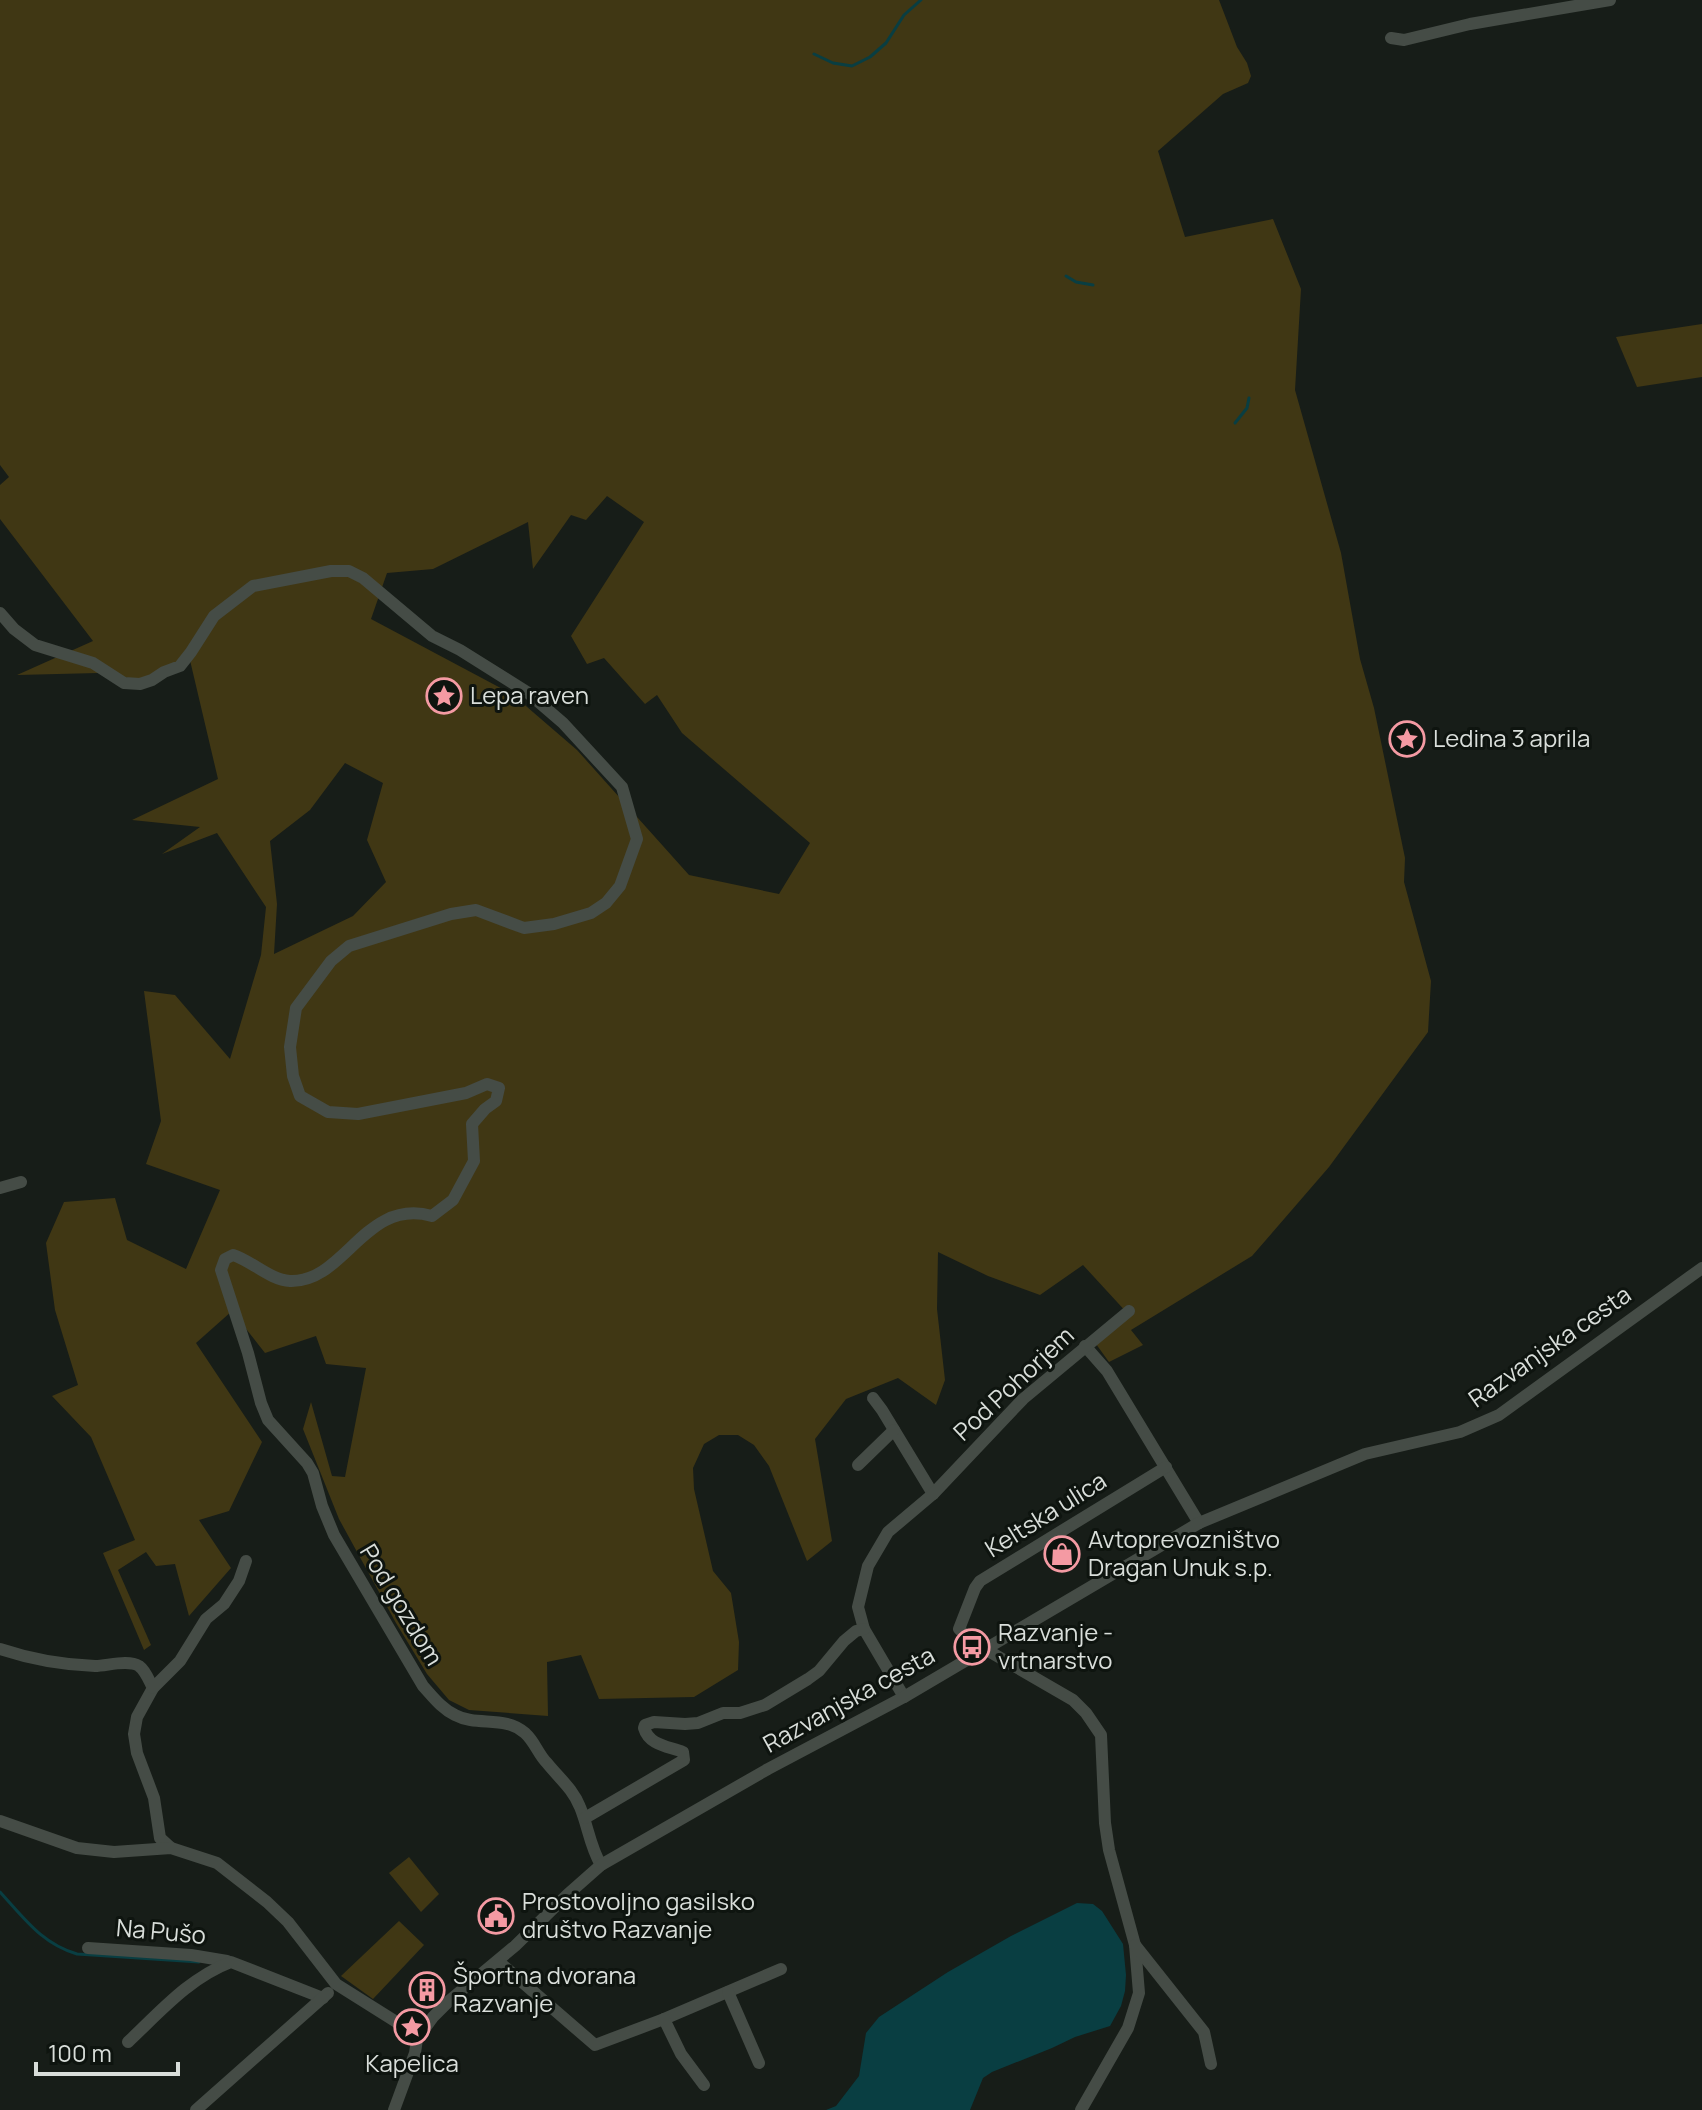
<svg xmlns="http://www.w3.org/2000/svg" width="1702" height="2110" font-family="Manrope,sans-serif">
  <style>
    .green { fill: #403714; fill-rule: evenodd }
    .water { fill: #093e42 }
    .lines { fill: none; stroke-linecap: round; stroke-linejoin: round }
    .stream { stroke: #093e42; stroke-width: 3 }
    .minor { stroke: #454c46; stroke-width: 12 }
    .labels { text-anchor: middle; stroke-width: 6; stroke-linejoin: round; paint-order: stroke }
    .poi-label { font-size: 24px; fill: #d9deda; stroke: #0e140f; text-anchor: start }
    .street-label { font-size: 24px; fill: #d9deda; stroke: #0e140f }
  </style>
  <rect width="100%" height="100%" fill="#171d18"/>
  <g class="green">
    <path d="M0 0H1219L1237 47 1247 63 1251 76 1248 83 1223 94 1158 151 1185 237 1273 219 1301 289 1295 390 1341 553 1360 659 1374 708 1405 858 1404 882 1431 981 1428 1032 1329 1167 1252 1256 1131 1330 1143 1345 1109 1362 1096 1344 1129 1315 1083 1265 1040 1295 988 1276 938 1252 937 1309 945 1380 936 1405 898 1378 846 1399 815 1439 832 1541 807 1561 769 1466 754 1445 738 1435H719L704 1444 693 1468 694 1489 713 1571 731 1593 739 1642 738 1670 694 1697 599 1699 581 1655 547 1662 548 1716 469 1710 449 1700 427 1674 396 1623 339 1519 303 1429 311 1402 332 1476 345 1477 366 1368 326 1364 316 1336 265 1353 232 1311 196 1343 262 1442 229 1511 199 1520 231 1568 189 1616 175 1564 156 1566 146 1552 118 1570 151 1645 144 1650 103 1553 135 1540 91 1437 52 1396 78 1385 55 1310 46 1243 64 1202 115 1198 127 1240 186 1269 220 1190 146 1164 161 1121 144 991 175 995 230 1059 261 955 266 907 217 833 162 854 200 827 132 820 218 779 189 656 154 682 98 673 17 675 93 641 0 519V485L9 477 0 465ZM607 496 644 522 571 636 587 664 604 658 645 704 657 695 682 733 810 843 779 894 689 875 577 750 512 694 371 619 387 573 433 569 528 522 533 569 571 515 586 520ZM345 763 383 783 367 840 386 882 353 916 274 954 277 904 270 841 310 810Z"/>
    <path d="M1702 324V377L1637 387 1616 337Z"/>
    <path d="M409 1857 439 1894 421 1912 389 1873Z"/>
    <path d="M399 1921 424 1945 373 1999 341 1976Z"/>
  </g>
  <path class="water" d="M1077 1903 1093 1904 1102 1911 1123 1944 1126 1975 1125 1991 1121 2006 1110 2026 1075 2037 1052 2048 992 2072 983 2078 970 2110H826L836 2106 859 2076 866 2033 879 2017 948 1972 1011 1936Z"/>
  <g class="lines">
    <g class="stream">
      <path d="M814 54 833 63 852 66 870 57 886 43 904 15 921 0"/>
      <path d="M1066 276 1076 282 1093 285"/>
      <path d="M1235 423 1247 408 1249 398"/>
      <path d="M0 1892C24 1918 42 1944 77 1954L199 1962"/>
    </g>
    <g class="minor">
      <path d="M1391 38 1404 40 1470 24 1610 0"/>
      <path d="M0 613 14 629 35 645 93 663 124 683 140 684 152 680 164 672 180 666 191 652 214 616 253 586 331 571H349L363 578 432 636 460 650 527 692 563 723 622 787 637 839 620 886 606 903 591 913 554 924 524 928 476 910 451 914 349 946 331 961 296 1008 290 1047 293 1076 300 1096 328 1112 358 1114 466 1093 487 1084 499 1088 496 1101 485 1109 472 1124 474 1161 453 1200 432 1216C365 1197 345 1283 290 1281 270 1280 252 1261 233 1255L225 1259 221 1270 248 1353 261 1403 268 1420 307 1463 313 1473 322 1506 334 1535 423 1686C433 1697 442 1709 455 1715 477 1727 505 1715 525 1733 535 1742 538 1754 547 1763 559 1778 573 1789 580 1807 588 1826 590 1847 601 1865"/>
      <path d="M0 1188 21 1182"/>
      <path d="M1085 1346 1107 1371 1199 1523"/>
      <path d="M873 1398 882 1410 933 1494"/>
      <path d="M858 1465 894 1430"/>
      <path d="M0 1649C30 1659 63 1665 95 1666 107 1666 128 1659 139 1666 146 1671 149 1681 153 1688L137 1717 134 1734 137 1753 154 1798 160 1838 171 1848"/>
      <path d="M985 1649 1073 1700 1086 1713 1101 1735 1105 1823 1109 1850 1135 1945 1139 1993 1128 2028 1081 2110"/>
      <path d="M982 1651 959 1629 975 1588 980 1581 1166 1467"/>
      <path d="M153 1688 180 1661 206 1619 224 1604 239 1581 246 1561"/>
      <path d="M904 1697 864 1629 858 1607 868 1566 888 1532 933 1494 1023 1399 1129 1311"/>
      <path d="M585 1818 684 1760 683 1752C667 1746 649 1745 644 1728L645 1725 654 1722 685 1724 698 1723 723 1713H740L765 1705 808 1679 819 1671 844 1641 856 1631 864 1629"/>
      <path d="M0 1821 77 1848 114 1852 171 1848 217 1863 267 1902 288 1922 336 1984 414 2033 417 2039"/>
      <path d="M1135 1945 1204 2032 1211 2064"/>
      <path d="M88 1948 191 1955 227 1961"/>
      <path d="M499 1962 595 2045 664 2019 781 1969"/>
      <path d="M728 1992 759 2063"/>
      <path d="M664 2019 681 2054 704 2085"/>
      <path d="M128 2042C160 2012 189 1978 231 1962L323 1998"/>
      <path d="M196 2110 328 1993"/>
      <path d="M394 2110 415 2053 417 2039 433 2017 450 2000 515 1946 567 1895 601 1865 768 1769 904 1697 1199 1523 1365 1454 1460 1432 1499 1415 1702 1268"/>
    </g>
  </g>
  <defs>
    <symbol id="sight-ring" viewBox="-11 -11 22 22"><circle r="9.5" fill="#0e140f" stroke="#f49aa3" stroke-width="1.5"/><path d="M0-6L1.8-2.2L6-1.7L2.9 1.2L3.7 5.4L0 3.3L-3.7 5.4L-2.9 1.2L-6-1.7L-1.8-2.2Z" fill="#f49aa3"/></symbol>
    <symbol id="shop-ring" viewBox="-11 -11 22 22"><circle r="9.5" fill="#0e140f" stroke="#f49aa3" stroke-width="1.5"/><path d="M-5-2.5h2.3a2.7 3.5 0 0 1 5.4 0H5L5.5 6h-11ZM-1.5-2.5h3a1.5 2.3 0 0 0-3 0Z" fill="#f49aa3"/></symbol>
    <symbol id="bus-ring" viewBox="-11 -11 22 22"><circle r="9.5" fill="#0e140f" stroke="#f49aa3" stroke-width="1.5"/><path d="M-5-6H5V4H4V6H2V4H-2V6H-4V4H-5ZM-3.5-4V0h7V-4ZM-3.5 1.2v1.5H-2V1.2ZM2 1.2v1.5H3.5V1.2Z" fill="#f49aa3"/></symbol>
    <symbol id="civic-ring" viewBox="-11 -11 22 22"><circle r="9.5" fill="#0e140f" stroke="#f49aa3" stroke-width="1.5"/><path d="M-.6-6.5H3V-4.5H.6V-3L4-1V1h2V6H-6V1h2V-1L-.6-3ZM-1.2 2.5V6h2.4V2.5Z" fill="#f49aa3"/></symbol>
    <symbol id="building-ring" viewBox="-11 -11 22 22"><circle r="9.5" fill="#0e140f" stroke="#f49aa3" stroke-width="1.5"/><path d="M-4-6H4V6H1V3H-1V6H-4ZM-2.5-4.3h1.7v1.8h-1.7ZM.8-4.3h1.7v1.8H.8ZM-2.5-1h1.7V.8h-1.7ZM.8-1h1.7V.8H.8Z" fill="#f49aa3"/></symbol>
  </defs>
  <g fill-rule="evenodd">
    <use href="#sight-ring" x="424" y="676" width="40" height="40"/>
    <use href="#sight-ring" x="1387" y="719" width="40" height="40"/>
    <use href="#shop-ring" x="1042" y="1534" width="40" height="40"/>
    <use href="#bus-ring" x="952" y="1627" width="40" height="40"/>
    <use href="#civic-ring" x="476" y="1896" width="40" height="40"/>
    <use href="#building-ring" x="407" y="1970" width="40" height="40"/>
    <use href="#sight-ring" x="392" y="2007" width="40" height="40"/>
  </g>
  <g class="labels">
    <g class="poi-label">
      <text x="470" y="704">Lepa raven</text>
      <text x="1433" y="747">Ledina 3 aprila</text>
      <text x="1088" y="1548">Avtoprevozništvo<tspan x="1088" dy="28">Dragan Unuk s.p.</tspan></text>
      <text x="998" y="1641">Razvanje -<tspan x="998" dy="28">vrtnarstvo</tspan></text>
      <text x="522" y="1910">Prostovoljno gasilsko<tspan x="522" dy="28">društvo Razvanje</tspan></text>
      <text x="453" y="1984">Športna dvorana<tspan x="453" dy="28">Razvanje</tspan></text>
      <text x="412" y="2072" text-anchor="middle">Kapelica</text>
    </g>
    <g class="street-label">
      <text transform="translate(1550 1347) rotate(-35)" y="8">Razvanjska cesta</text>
      <text transform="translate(1014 1384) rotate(-43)" y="8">Pod Pohorjem</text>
      <text transform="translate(1046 1515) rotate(-32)" y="8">Keltska ulica</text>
      <text transform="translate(401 1605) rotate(59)" y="8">Pod gozdom</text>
      <text transform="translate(849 1700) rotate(-29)" y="8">Razvanjska cesta</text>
      <text transform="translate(161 1932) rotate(5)" y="8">Na Pušo</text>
    </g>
  </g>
  <path d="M36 2062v12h142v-12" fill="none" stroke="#d9deda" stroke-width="4"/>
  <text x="48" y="2062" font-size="24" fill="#d9deda" stroke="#0e140f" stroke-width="6" paint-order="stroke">100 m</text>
</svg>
